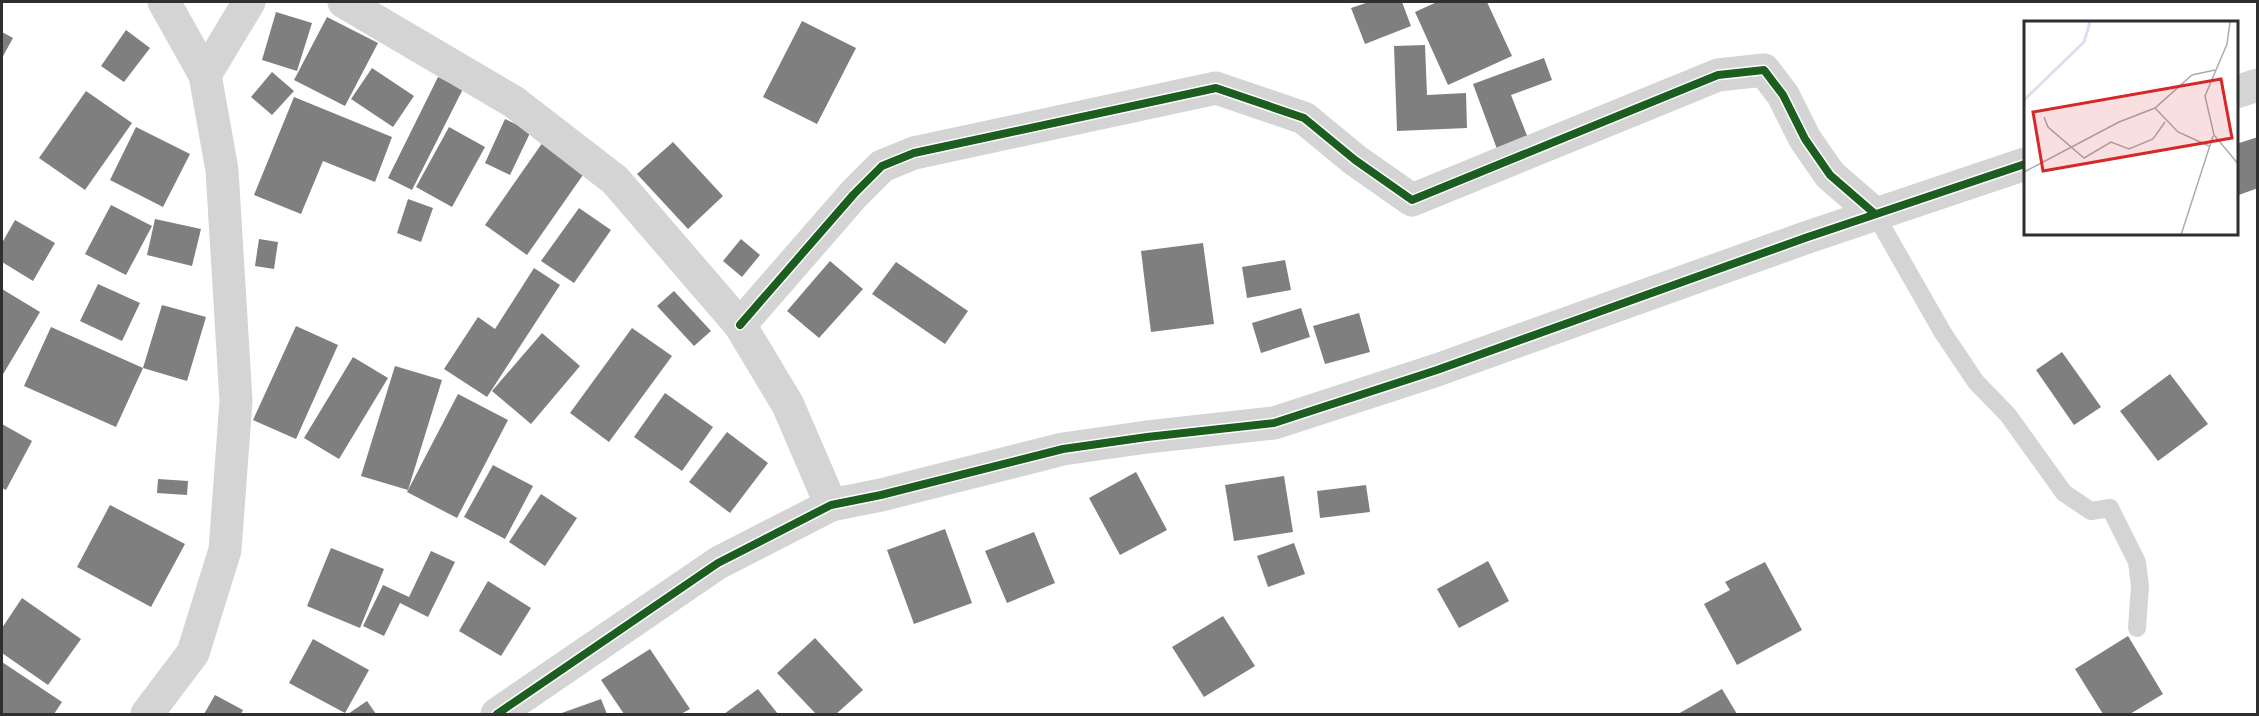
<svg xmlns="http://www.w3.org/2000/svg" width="2259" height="716" font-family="'Varela Round',sans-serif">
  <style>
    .building { fill: #7f7f7f }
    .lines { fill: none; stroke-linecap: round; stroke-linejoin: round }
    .service { stroke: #d4d4d4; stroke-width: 18 }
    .minor { stroke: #d4d4d4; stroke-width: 33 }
    .tertiary { stroke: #d4d4d4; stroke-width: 33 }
    .cycleway-casing { stroke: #fff; stroke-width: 11 }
    .cycleway { stroke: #1b5e20; stroke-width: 8 }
    .inset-river { fill: none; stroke: #e3dbf1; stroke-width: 3 }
    .inset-road { fill: none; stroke: #acacac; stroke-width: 1.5 }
    .view { fill: #d62828; fill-opacity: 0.15; stroke: #d62828; stroke-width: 3 }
    .inset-edge { fill: none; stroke: #2f2f2f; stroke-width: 3 }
  </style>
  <rect width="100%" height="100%" fill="#fff"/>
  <g class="building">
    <path d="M1369 2H1402L1411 26 1365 44 1351 8Z"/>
    <path d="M1437 2H1487L1512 56 1448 85 1415 12Z"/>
    <path d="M276 12 312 23 297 71 262 60Z"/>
    <path d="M327 17 378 43 345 106 294 80Z"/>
    <path d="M802 21 856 48 817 124 763 97Z"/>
    <path d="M126 30 150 48 124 82 101 66Z"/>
    <path d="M2 32 13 38 2 58Z"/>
    <path d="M1425 45 1427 95 1466 93 1467 128 1397 131 1394 46Z"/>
    <path d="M1544 58 1552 80 1511 95 1528 138 1497 149 1473 84Z"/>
    <path d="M372 68 414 96 393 127 351 99Z"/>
    <path d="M272 72 294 91 272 115 251 97Z"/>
    <path d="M438 77 463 89 412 190 388 178Z"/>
    <path d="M86 91 132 123 85 190 39 158Z"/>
    <path d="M294 97 392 137 375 182 323 161 301 214 254 195Z"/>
    <path d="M505 119 531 131 510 175 485 163Z"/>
    <path d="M136 127 190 154 163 207 110 180Z"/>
    <path d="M449 127 485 147 452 207 416 187Z"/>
    <path d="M2258 137V188L2236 196V144Z"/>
    <path d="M543 142 585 172 527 255 485 225Z"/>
    <path d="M673 142 723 196 688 229 637 174Z"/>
    <path d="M408 199 433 208 421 242 397 233Z"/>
    <path d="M111 205 152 226 126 275 85 254Z"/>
    <path d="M579 208 611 230 574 283 541 261Z"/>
    <path d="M155 219 201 229 192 266 147 255Z"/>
    <path d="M15 220 55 243 33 281 2 262V243Z"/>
    <path d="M259 239 278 242 274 269 255 266Z"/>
    <path d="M741 239 760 255 742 277 723 261Z"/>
    <path d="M1203 243 1214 324 1151 332 1141 251Z"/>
    <path d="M1285 260 1291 290 1247 298 1242 267Z"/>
    <path d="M830 261 863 289 819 338 787 311Z"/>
    <path d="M896 262 968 311 945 344 872 294Z"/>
    <path d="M534 268 560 285 487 397 444 369 478 317 495 329Z"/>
    <path d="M98 284 140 303 122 341 80 321Z"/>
    <path d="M2 289 40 312 2 376Z"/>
    <path d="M674 291 711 331 694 346 657 306Z"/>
    <path d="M162 305 206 317 187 381 143 368 116 427 24 386 51 327 143 368Z"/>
    <path d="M1301 308 1310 337 1261 353 1252 323Z"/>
    <path d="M1359 313 1370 352 1325 364 1313 326Z"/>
    <path d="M296 326 338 345 296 439 253 420Z"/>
    <path d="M632 328 672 356 609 442 570 413Z"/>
    <path d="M542 333 580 366 531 424 492 391Z"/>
    <path d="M2062 352 2101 407 2074 425 2036 370Z"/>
    <path d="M353 357 388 378 339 459 304 438Z"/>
    <path d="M395 366 442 380 408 490 361 476Z"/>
    <path d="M2170 374 2208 424 2158 461 2120 411Z"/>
    <path d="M665 393 713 427 682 471 634 437Z"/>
    <path d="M458 394 508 420 457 518 407 492Z"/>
    <path d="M2 424 32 441 6 490 2 488Z"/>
    <path d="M727 432 768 463 730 513 689 482Z"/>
    <path d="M493 465 533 486 505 539 464 517Z"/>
    <path d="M1136 472 1167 530 1120 555 1089 498Z"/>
    <path d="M1284 476 1293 532 1234 541 1225 485Z"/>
    <path d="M158 479 188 481 187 495 157 493Z"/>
    <path d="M1366 485 1370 512 1320 518 1317 491Z"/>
    <path d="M541 494 577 518 545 566 509 542Z"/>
    <path d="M110 505 185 544 151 607 77 567Z"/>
    <path d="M945 529 972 603 914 624 887 550Z"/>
    <path d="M1034 532 1055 583 1007 603 985 551Z"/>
    <path d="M1294 543 1305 574 1268 587 1257 556Z"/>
    <path d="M331 548 384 569 360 628 307 606Z"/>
    <path d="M431 551 455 562 428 617 400 603 384 636 363 626 383 585 409 597Z"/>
    <path d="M1488 561 1509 601 1459 628 1437 589Z"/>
    <path d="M1765 562 1802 630 1737 665 1704 604 1730 590 1725 582Z"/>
    <path d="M488 581 531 608 501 656 459 631Z"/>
    <path d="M22 598 81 639 48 685 2 653V628Z"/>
    <path d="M1223 616 1255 666 1204 697 1172 647Z"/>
    <path d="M2128 636 2163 694 2130 714H2103L2075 669Z"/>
    <path d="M815 638 863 690 836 714H816L777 673Z"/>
    <path d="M313 639 369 670 345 713 289 683Z"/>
    <path d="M650 649 690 709 681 714H624L601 680Z"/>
    <path d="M2 662 62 702 54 714H2Z"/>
    <path d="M758 689 778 714H724Z"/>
    <path d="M1722 689 1737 714H1678Z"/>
    <path d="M215 695 243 710 241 714H204Z"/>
    <path d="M601 699 607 714H559Z"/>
    <path d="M367 701 376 714H348Z"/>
  </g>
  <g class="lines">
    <path class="service" d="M1875 214 1943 333 1976 382 2008 415 2064 493 2091 511 2110 508 2137 562 2140 586 2137 628"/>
    <g class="minor">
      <path d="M344 2 514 102 615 180 740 325 788 405 831 505"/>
      <path d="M2236 92 2258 85"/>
      <path d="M740 325 854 194 882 166 914 153 1216 88 1304 118 1355 160 1412 200 1718 75 1764 70 1783 95 1805 139 1830 175 1875 214"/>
      <path d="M497 714 718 563 831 505 881 495 1063 449 1147 437 1274 423 1437 370 1805 238 2025 164"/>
    </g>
    <g class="tertiary">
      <path d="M205 75 249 2"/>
      <path d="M147 714 193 653 225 550 236 401 222 170 205 75 164 2"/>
    </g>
    <defs>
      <g id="cycleway">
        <path d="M740 325 854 194 882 166 914 153 1216 88 1304 118 1355 160 1412 200 1718 75 1764 70 1783 95 1805 139 1830 175 1875 214"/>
        <path d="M497 714 718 563 831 505 881 495 1063 449 1147 437 1274 423 1437 370 1805 238 2025 164"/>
      </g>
    </defs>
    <use href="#cycleway" class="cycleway-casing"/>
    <use href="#cycleway" class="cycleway"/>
  </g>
  <g transform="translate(2024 21)">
    <rect width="214" height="214" fill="#fff"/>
    <path class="inset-river" d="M0 79 60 21 66 1"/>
    <path class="inset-road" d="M206 1 203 23 181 75 190 114 215 144M131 87 154 111 185 125M20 96 24 106 60 137 87 121 105 128 129 118 141 101M0 151 95 101 131 87 168 54 191 49M157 214 189 115"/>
    <path class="view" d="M197 58 208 117 19 150 9 91Z"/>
    <rect width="214" height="214" class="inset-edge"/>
  </g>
  <rect width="2259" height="716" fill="none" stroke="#2f2f2f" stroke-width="6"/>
</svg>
